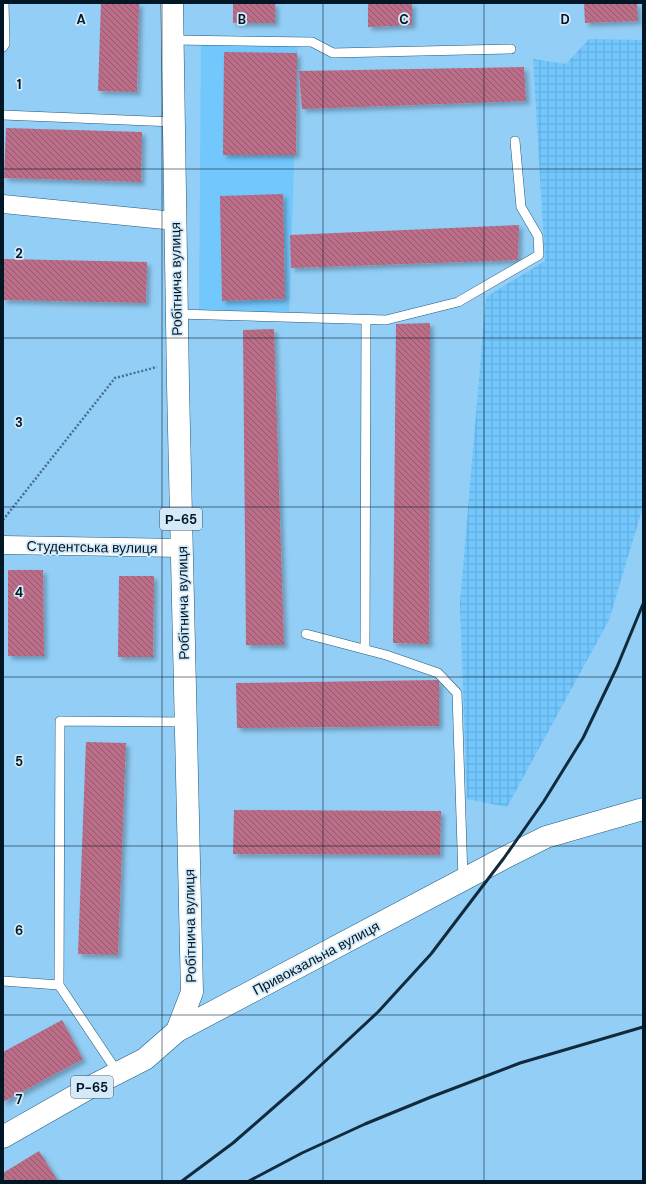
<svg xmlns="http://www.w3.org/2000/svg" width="646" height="1184" font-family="'DM Sans',sans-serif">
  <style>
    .built { fill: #72c7fd }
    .industrial { fill: url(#industrial-grid) }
    .building { fill: url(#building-back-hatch); filter: url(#shadow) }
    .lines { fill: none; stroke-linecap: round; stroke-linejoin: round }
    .lane-casing { stroke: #1f5a7c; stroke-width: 10 }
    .street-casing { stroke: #1f5a7c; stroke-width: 19 }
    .secondary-casing { stroke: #1f5a7c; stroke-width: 23 }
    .primary-casing { stroke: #1f5a7c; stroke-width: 23 }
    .path { stroke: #476f8a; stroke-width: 2.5; stroke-dasharray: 2 2; stroke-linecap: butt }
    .lane { stroke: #fff; stroke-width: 9 }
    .street { stroke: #fff; stroke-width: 18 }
    .secondary { stroke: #fff; stroke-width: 22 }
    .primary { stroke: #fff; stroke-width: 22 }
    .rail { stroke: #112b3c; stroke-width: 3 }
    .grid { fill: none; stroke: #011726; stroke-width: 1; stroke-opacity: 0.55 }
    .labels { text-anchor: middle; stroke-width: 3.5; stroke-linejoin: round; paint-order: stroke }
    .shield { fill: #d4eaf9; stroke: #405665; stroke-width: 1 }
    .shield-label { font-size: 13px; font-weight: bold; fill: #011726 }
    .street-label { font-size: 14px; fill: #011726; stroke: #d4eaf9 }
    .grid-label { font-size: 13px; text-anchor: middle; font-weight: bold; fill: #011726; stroke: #d4eaf9; stroke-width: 3.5; stroke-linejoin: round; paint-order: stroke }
  </style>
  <defs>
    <pattern id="industrial-grid" width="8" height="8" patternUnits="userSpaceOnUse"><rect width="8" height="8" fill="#72c7fd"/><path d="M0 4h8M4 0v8" fill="none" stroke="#61aad9"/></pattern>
    <pattern id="building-back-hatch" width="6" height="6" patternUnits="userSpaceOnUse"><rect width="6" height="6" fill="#bb6e88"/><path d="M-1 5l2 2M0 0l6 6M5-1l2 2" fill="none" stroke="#96596f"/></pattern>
    <filter id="shadow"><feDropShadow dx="3.5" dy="3.5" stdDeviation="2" flood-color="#0004"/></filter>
  </defs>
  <rect width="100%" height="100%" fill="#93cef6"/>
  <path class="built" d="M201 40H298L289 315 199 314Z"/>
  <path class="industrial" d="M589 39 643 40V507L609 620 507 807 467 799 460 603 486 297 545 261 533 59 566 64Z"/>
  <g class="building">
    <path d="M101 3H139L137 92 98 91Z"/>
    <rect x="233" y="3" width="42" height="20"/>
    <path d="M368 3H412V25L368 27Z"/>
    <path d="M584 3H637L638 21 585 23Z"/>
    <path d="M224 52 297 53 296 155H223Z"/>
    <path d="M524 67 526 101 302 109 299 71Z"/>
    <path d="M6 128 142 132 141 182 4 178Z"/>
    <path d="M283 194 285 299 222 301 220 196Z"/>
    <path d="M519 225 518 260 291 268 290 235Z"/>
    <path d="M4 259 147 262 146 303 3 300Z"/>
    <path d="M430 323 429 644 393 643 396 324Z"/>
    <path d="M274 329 284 645H246L243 330Z"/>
    <path d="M8 570H43L44 656H8Z"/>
    <path d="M119 576H154L153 657H118Z"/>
    <path d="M439 680V726L237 728 236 683Z"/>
    <path d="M86 742 126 743 118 955 78 954Z"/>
    <path d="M234 810 441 811 440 855 233 854Z"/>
    <path d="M62 1020 83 1059 3 1102V1052Z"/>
    <path d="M39 1151 58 1181H3V1173Z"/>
  </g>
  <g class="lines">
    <defs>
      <g id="lane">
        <path d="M173 40 312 42 333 53 511 49"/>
        <path d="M3 47 5 44 4 3"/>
        <path d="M3 115 174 122"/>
        <path d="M177 314 386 320 458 302 539 255 538 236 521 207 515 141"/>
        <path d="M306 634 386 655 438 673 457 693 463 879"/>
        <path d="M365 649 366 320"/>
        <path d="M3 981 59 985"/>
        <path d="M118 1073 59 985 60 721 186 722"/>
      </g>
      <g id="street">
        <path d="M3 204 175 221"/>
        <path d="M3 545 182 548"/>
      </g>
      <path id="secondary" d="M177 1031 504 858 546 837 643 809"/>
      <path id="primary" d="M3 1137 96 1084 145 1059 177 1031 192 992 178 385 172 3"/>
    </defs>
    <use href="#lane" class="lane-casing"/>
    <use href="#street" class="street-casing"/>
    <use href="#secondary" class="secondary-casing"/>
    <use href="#primary" class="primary-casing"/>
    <path class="path" d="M3 520 115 378 157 367"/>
    <use href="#lane" class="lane"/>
    <use href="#street" class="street"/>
    <use href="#secondary" class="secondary"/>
    <use href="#primary" class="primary"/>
    <g class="rail">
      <path d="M182 1181 233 1143 304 1081 378 1012 431 954 504 858 544 801 583 738 617 667 643 604"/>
      <path d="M249 1181 302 1153 365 1124 431 1097 520 1063 643 1027"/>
    </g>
  </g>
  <path class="grid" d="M162 3V1181M323 3V1181M484 3V1181M3 169H643M3 338H643M3 507H643M3 677H643M3 846H643M3 1015H643"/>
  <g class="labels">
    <g class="shield">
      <rect x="160" y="508" width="42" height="22" rx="3"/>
      <rect x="71" y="1076" width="42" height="22" rx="3"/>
    </g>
    <g class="shield-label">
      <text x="181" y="524">Р-65</text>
      <text x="92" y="1092">Р-65</text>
    </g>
    <g class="street-label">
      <text transform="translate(176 279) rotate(-91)" y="5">Робітнича вулиця</text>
      <text transform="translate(92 547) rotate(1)" y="5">Студентська вулиця</text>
      <text transform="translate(183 603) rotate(-91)" y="5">Робітнича вулиця</text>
      <text transform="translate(190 926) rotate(-91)" y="5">Робітнича вулиця</text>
      <text transform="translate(316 958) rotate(-28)" y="5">Привокзальна вулиця</text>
    </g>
  </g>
  <g class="grid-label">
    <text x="81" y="24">A</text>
    <text x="242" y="24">B</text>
    <text x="404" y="24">C</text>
    <text x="565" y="24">D</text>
    <text x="19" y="89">1</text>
    <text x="19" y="258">2</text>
    <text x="19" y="427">3</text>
    <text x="19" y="597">4</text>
    <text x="19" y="766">5</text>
    <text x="19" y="935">6</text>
    <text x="19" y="1104">7</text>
  </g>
  <rect width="646" height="1184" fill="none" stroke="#011726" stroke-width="8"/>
</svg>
